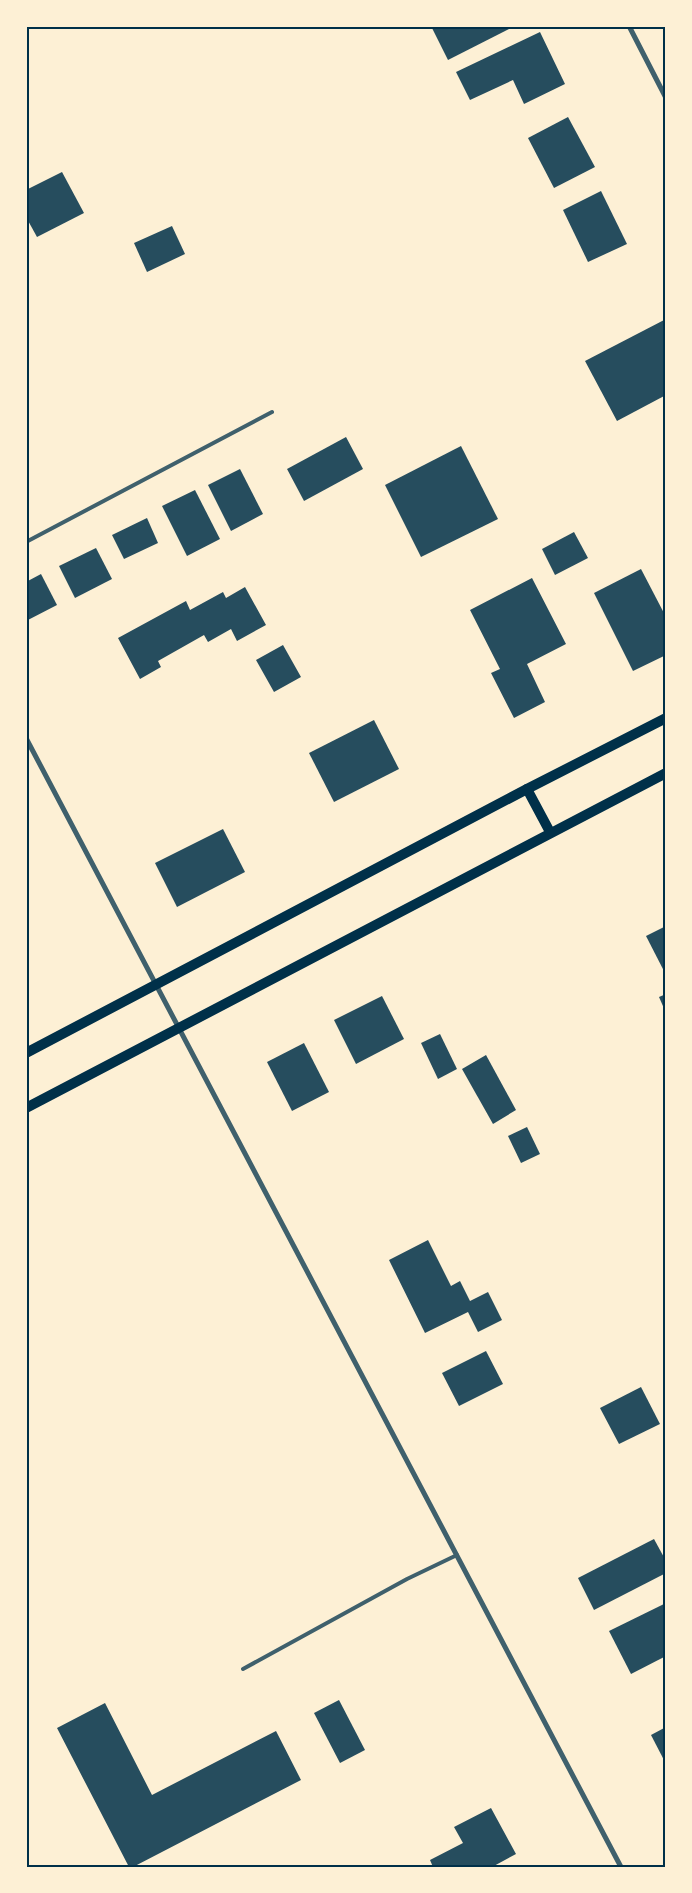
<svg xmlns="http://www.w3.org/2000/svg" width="692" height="1893" font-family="'DM Sans',sans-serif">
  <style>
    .building { fill: #264d5e }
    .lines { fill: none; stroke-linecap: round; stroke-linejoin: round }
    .service { stroke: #3f606c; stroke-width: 4 }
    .minor { stroke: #3f606c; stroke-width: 5 }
    .secondary { stroke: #003049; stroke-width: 10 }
    .neatline { fill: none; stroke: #003049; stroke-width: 2 }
  </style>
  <rect width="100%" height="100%" fill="#fdf0d5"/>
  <g class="building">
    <path d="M431 26H515L448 60Z"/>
    <path d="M540 32 565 84 524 104 513 80 470 100 456 72Z"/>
    <path d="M568 117 595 167 554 188 528 138Z"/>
    <path d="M62 172 84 213 37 237 26 217V190Z"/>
    <path d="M601 191 627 244 588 262 563 210Z"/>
    <path d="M172 226 185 254 147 272 134 243Z"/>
    <path d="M666 319V395L617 421 585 361Z"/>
    <path d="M346 437 363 469 304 501 287 469Z"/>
    <path d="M461 446 498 519 421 557 385 485Z"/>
    <path d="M240 469 263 514 231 531 208 485Z"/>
    <path d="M195 490 220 539 187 556 162 506Z"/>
    <path d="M147 518 158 543 124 559 112 535Z"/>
    <path d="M574 532 588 558 555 575 542 549Z"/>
    <path d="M96 548 112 579 75 598 59 566Z"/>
    <path d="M641 569 666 617V655L633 671 594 593Z"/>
    <path d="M41 574 57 605 26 621V582Z"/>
    <path d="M532 578 566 644 527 664 545 702 514 718 491 673 500 669 470 610Z"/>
    <path d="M245 587 266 625 237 641 231 629 208 642 204 635 158 661 161 667 140 679 118 638 186 601 190 610 223 592 226 598Z"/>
    <path d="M283 645 301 677 274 692 256 660Z"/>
    <path d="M374 720 399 769 334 802 309 753Z"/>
    <path d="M223 829 245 872 177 907 155 863Z"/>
    <path d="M666 926V975L646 936Z"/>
    <path d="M666 994V1013L659 997Z"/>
    <path d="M382 996 404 1039 356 1064 334 1020Z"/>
    <path d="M440 1034 457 1069 438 1079 421 1043Z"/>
    <path d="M304 1043 329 1092 292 1111 267 1062Z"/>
    <path d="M486 1055 516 1110 493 1124 462 1069Z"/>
    <path d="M527 1127 540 1154 521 1163 508 1136Z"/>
    <path d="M428 1240 451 1286 460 1281 470 1301 488 1292 502 1320 478 1332 468 1312 425 1333 389 1260Z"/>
    <path d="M486 1351 503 1384 459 1406 442 1373Z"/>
    <path d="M641 1387 660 1424 619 1444 600 1408Z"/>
    <path d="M654 1539 666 1561V1573L594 1610 578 1578Z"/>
    <path d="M666 1603V1656L631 1674 609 1631Z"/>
    <path d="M339 1700 365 1750 340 1763 314 1713Z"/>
    <path d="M105 1703 152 1795 276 1731 301 1780 133 1867H129L57 1728Z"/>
    <path d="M666 1727V1764L651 1735Z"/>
    <path d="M491 1808 516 1854 492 1867H433L430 1860 463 1843 454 1827Z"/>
  </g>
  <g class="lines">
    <g class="service">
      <path d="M26 542 272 412"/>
      <path d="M243 1669 407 1579 457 1555"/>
    </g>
    <g class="minor">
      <path d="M629 26 666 98"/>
      <path d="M26 738 621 1867"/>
    </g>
    <g class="secondary">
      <path d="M527 789 550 832"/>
      <path d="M26 1053 527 789 666 718"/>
      <path d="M26 1108 666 773"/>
    </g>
  </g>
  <rect width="692" height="1893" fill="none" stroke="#fdf0d5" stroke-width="55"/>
  <rect x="28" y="28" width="636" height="1838" class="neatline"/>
</svg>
